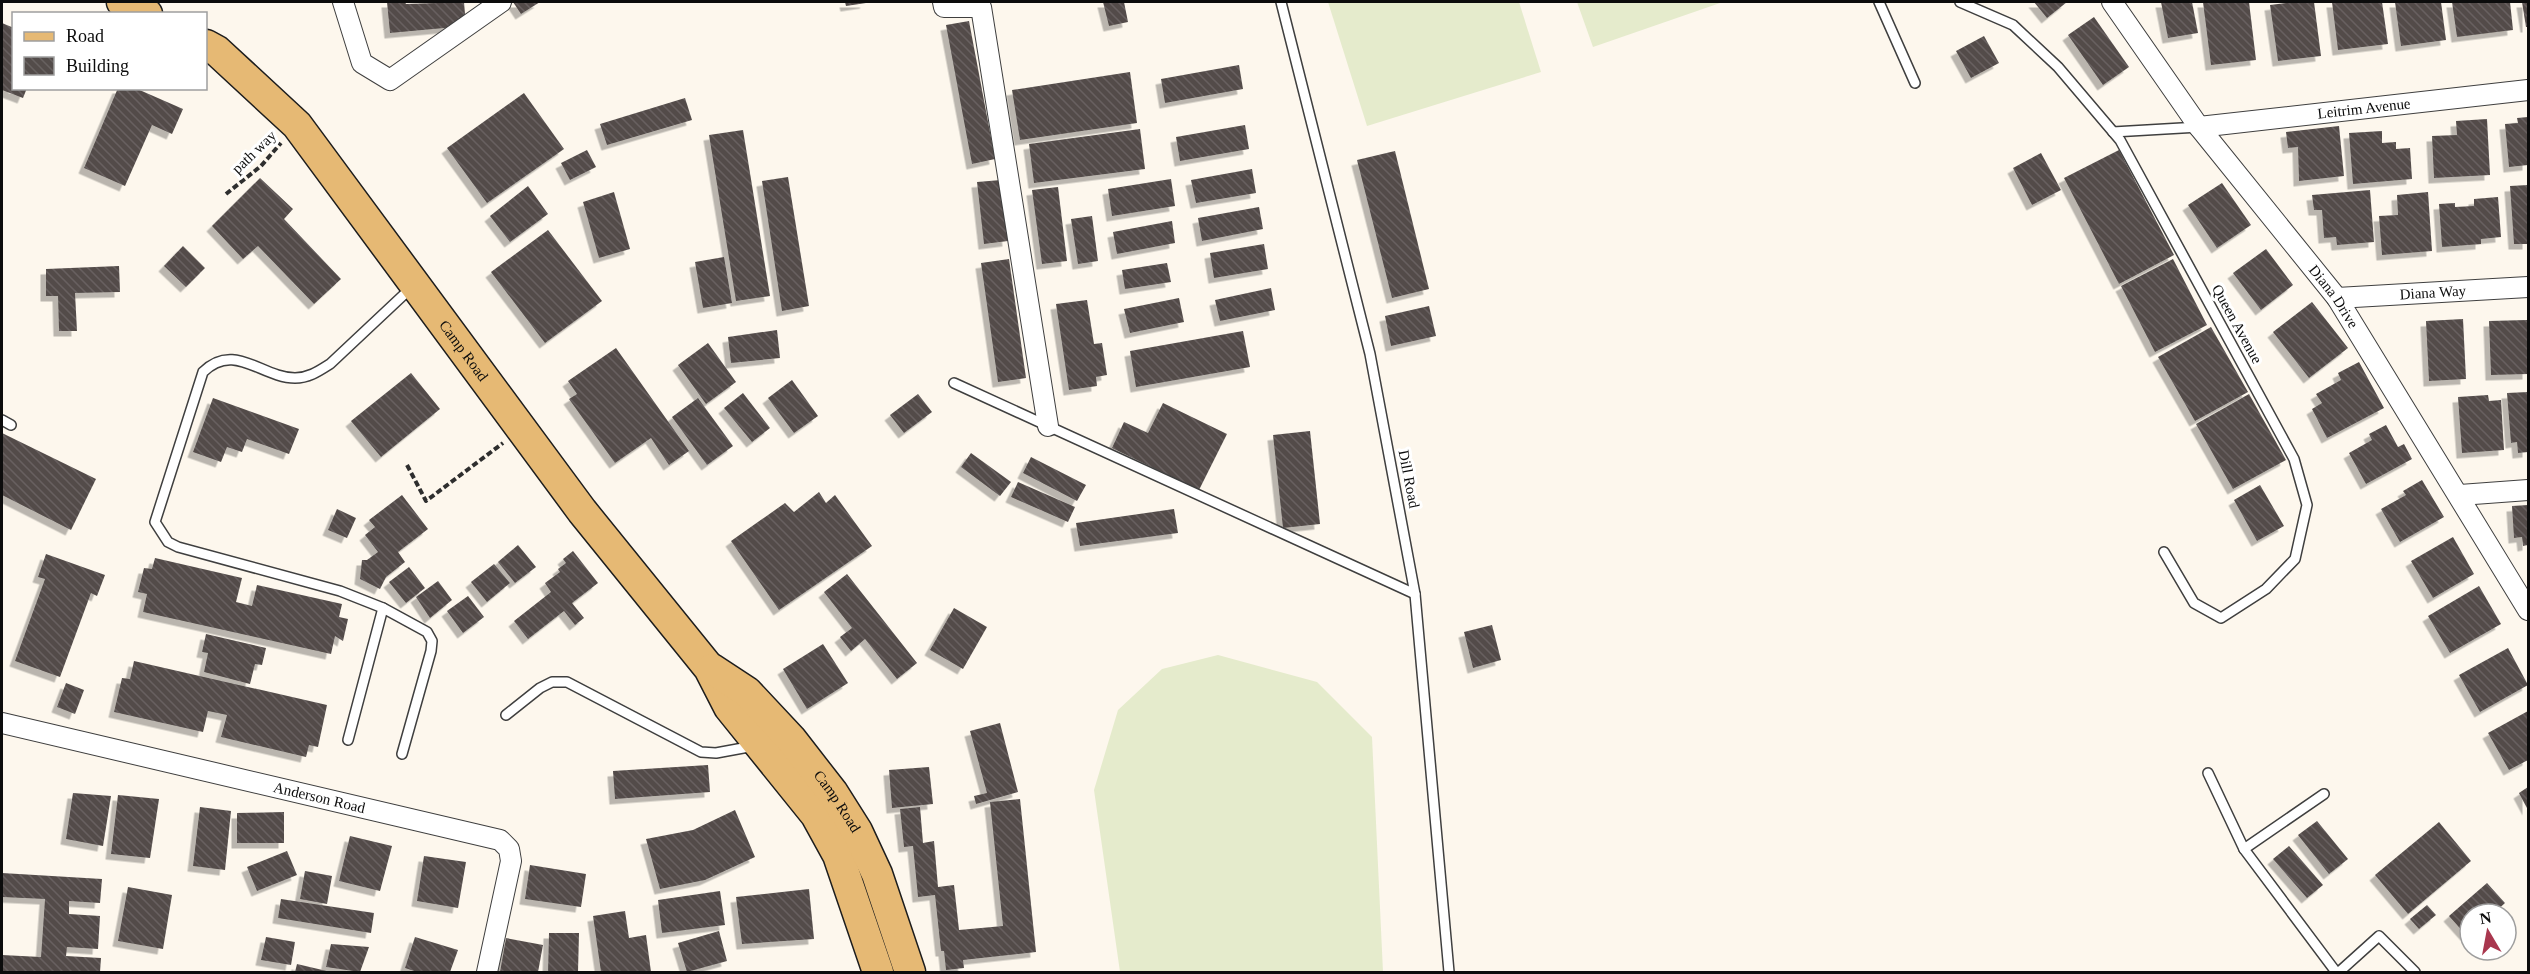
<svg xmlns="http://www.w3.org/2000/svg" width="2530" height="974" font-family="Georgia,serif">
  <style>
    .pitch { fill: #e5ebcc }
    .building { fill: url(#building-back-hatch); filter: url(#shadow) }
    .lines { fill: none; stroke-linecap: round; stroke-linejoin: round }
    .service-casing { stroke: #3f3f3f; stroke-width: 12 }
    .minor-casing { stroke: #3f3f3f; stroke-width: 22 }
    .primary-casing { stroke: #1d1d1d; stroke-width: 33 }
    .path { stroke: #2e2e2e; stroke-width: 4; stroke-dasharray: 6 3; stroke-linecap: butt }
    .service { stroke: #fff; stroke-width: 9 }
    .minor { stroke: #fff; stroke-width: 20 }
    .primary { stroke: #e6b974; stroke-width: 30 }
    .labels { text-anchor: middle; stroke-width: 6; stroke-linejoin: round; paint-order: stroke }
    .street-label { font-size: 15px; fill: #0c0c0c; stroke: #fff }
  </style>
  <defs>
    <pattern id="building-back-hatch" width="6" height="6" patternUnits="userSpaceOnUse" patternTransform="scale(1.5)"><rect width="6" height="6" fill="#534c4a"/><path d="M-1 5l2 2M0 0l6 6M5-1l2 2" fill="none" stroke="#676160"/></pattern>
    <filter id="shadow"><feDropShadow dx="-5.5" dy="5.5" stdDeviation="0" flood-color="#0004"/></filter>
  </defs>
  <rect width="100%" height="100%" fill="#fdf7ed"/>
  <g class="pitch">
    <path d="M1328 2H1519L1541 72 1367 126Z"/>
    <path d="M1577 2H1723L1593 47Z"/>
    <path d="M1218 655 1317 682 1372 737 1383 972H1120L1094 790 1118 710 1162 669Z"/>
  </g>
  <g class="building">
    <path d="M387 2H405L406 4 464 2 466 26 390 33Z"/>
    <path d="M513 2H540L521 14Z"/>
    <path d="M845 2H865L866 3 846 6Z"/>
    <path d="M1103 2H1124L1128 22 1109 26Z"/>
    <path d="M2034 2H2067L2047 18Z"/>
    <path d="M2161 2H2192L2198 33 2168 38Z"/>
    <path d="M2203 2H2249L2256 60 2211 65Z"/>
    <path d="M2294 2H2314L2321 56 2278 61 2270 5Z"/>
    <path d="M2332 2H2382L2388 44 2338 50Z"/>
    <path d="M2395 2H2441L2446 40 2401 46Z"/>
    <path d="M2452 2H2510L2513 30 2457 37Z"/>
    <path d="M2522 2H2528V27H2526Z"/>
    <path d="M2094 17 2129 67 2103 85 2068 35Z"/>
    <path d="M969 21 995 159 972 164 946 25Z"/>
    <path d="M2 23 14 28V88H27L23 98 2 90Z"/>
    <path d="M1984 36 1999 63 1971 78 1956 51Z"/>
    <path d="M1239 65 1243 89 1165 103 1161 79Z"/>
    <path d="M1130 72 1137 123 1020 140 1012 90Z"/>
    <path d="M118 88H135L183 109 172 134 152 125 125 186 84 168Z"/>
    <path d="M524 93 564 149 487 203 447 148Z"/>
    <path d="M685 98 692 120 607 145 600 124Z"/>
    <path d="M2528 117V165L2509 167 2505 124 2518 123 2517 118Z"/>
    <path d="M2487 119 2490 175 2434 178 2432 136 2457 135 2456 121Z"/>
    <path d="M1245 125 1249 149 1180 161 1176 137Z"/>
    <path d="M2339 126 2344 176 2299 181 2298 147 2288 148 2286 132Z"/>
    <path d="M1140 129 1145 169 1034 183 1029 144Z"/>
    <path d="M743 130 770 296 736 301 709 135Z"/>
    <path d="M2382 131V143L2396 142V149L2410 148 2412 179 2353 184 2349 133Z"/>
    <path d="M587 150 596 167 570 180 561 163Z"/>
    <path d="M2119 150 2174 255 2119 284 2064 178Z"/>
    <path d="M1395 151 1429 289 1392 298 1357 160Z"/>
    <path d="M2041 153 2061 190 2032 205 2013 168Z"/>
    <path d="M1252 169 1256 193 1196 203 1191 180Z"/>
    <path d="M788 177 809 306 782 311 762 181Z"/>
    <path d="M260 178 293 209 284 219 341 279 314 304 258 246 243 259 212 226Z"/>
    <path d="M1171 179 1175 206 1112 216 1108 189Z"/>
    <path d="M1001 180 1008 241 984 244 977 182Z"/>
    <path d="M2222 183 2251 225 2217 248 2188 205Z"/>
    <path d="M2528 185V244H2514L2510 186Z"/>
    <path d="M528 186 548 214 510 242 490 216Z"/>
    <path d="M1058 187 1067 261 1042 264 1032 190Z"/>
    <path d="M2370 190 2374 242 2337 245 2336 237 2324 238 2322 210H2314L2312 195Z"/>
    <path d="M614 192 630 249 599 258 583 202Z"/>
    <path d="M2428 192 2432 251 2382 255 2379 216 2398 215 2397 195Z"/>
    <path d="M2498 197 2501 237 2481 239V244L2442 247 2439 204 2455 203V207L2474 206V199Z"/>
    <path d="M1259 207 1263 229 1202 241 1198 218Z"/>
    <path d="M1092 216 1098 261 1078 264 1071 219Z"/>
    <path d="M1172 221 1175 243 1117 254 1113 232Z"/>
    <path d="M548 230 602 301 545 343 491 272Z"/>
    <path d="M1264 244 1268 269 1214 278 1210 253Z"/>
    <path d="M183 246 205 268 186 287 164 266Z"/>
    <path d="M2266 249 2293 285 2261 310 2233 273Z"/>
    <path d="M724 257 732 303 703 308 695 262Z"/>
    <path d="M1009 259 1026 378 998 382 981 263Z"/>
    <path d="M2173 259 2207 325 2155 352 2121 286Z"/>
    <path d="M1167 263 1171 282 1125 289 1122 270Z"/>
    <path d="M119 266 120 292 75 293 77 331H59L58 296H46V269Z"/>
    <path d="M1271 288 1275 310 1220 321 1215 300Z"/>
    <path d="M1179 298 1184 322 1130 333 1124 309Z"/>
    <path d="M1087 300 1094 344 1102 343 1107 375 1096 377 1097 386 1069 390 1056 304Z"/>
    <path d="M2312 302 2348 348 2309 378 2273 332Z"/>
    <path d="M1429 306 1436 336 1391 346 1385 316Z"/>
    <path d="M2463 319 2466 379 2429 381 2426 321Z"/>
    <path d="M2527 320 2528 374 2491 375 2489 321Z"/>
    <path d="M2211 327 2248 392 2195 421 2158 357Z"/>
    <path d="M777 330 780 358 731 363 728 337Z"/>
    <path d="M1243 331 1250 367 1136 387 1130 351Z"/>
    <path d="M708 343 736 382 706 404 678 365Z"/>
    <path d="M616 348 689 451 669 465 651 438 615 463 569 399 577 394 568 381Z"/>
    <path d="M2359 362 2384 408 2327 438 2312 409 2322 403 2316 394 2341 380 2338 373Z"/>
    <path d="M411 373 440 409 381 457 351 421Z"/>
    <path d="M792 380 818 416 794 433 768 398Z"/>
    <path d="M2528 392V452L2518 453 2517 442 2511 443 2507 393Z"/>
    <path d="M743 393 770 428 752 442 724 408Z"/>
    <path d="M918 394 932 412 904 433 890 415Z"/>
    <path d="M2249 394 2286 460 2233 489 2196 424Z"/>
    <path d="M2488 395 2489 401 2501 400 2504 450 2462 453 2458 397Z"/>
    <path d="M213 398 299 429 289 454 247 439 242 452 227 447 221 462 193 452Z"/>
    <path d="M698 398 733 446 707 465 672 417Z"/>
    <path d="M1163 403 1227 434 1199 490 1112 448 1124 422 1148 433Z"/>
    <path d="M2386 425 2398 447 2404 444 2412 459 2366 484 2349 453 2372 440 2369 434Z"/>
    <path d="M1310 431 1320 524 1283 528 1273 435Z"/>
    <path d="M2 433 96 479 71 530 2 495Z"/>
    <path d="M971 453 1011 482 1000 496 961 467Z"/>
    <path d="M1031 457 1086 485 1077 501 1023 473Z"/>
    <path d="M2422 480 2444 517 2400 542 2381 509 2406 495 2403 491Z"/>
    <path d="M1018 482 1075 507 1068 522 1011 497Z"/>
    <path d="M2260 485 2284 526 2257 541 2234 500Z"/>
    <path d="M819 492 826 503 835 495 872 546 779 610 731 541 785 503 794 512Z"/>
    <path d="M402 495 428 529 398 552 405 562 386 577 380 589 360 579 362 560H367L378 552 365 535 375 527 369 520Z"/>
    <path d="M2528 505V545L2523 546 2522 537 2514 538 2512 506Z"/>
    <path d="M337 509 356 518 347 538 328 530Z"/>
    <path d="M1174 509 1178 533 1080 546 1076 523Z"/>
    <path d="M2453 537 2474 574 2433 598 2411 561Z"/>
    <path d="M518 545 536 567 515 583 498 562Z"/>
    <path d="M573 551 598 583 572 603 584 618 575 625 564 611 528 639 514 621 551 592 545 583 560 572 558 569 566 563 563 559Z"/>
    <path d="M46 554 105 575 97 596 91 593 60 677 15 661 45 579 38 577Z"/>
    <path d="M155 558 242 578 236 602 252 606 257 585 342 604 339 617 348 619 343 641 335 636 331 654 143 612 147 594 138 592 144 568 152 569Z"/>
    <path d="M494 564 510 583 487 602 471 582Z"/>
    <path d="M409 567 425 588 406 603 389 582Z"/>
    <path d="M847 574 917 663 897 679 865 639 851 651 840 637 852 628 824 592Z"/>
    <path d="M438 581 452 600 430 618 416 597Z"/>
    <path d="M2479 586 2501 624 2450 653 2428 616Z"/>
    <path d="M468 596 484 617 463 633 447 611Z"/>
    <path d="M954 608 987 627 963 669 930 650Z"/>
    <path d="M1492 625 1501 660 1473 668 1464 632Z"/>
    <path d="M206 634 266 648 262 665 255 664 250 684 204 672 208 653 202 652Z"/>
    <path d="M823 644 848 683 807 709 783 669Z"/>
    <path d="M2508 648 2528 685 2480 712 2459 675Z"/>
    <path d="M134 661 327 705 318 747 309 745 306 757 221 737 227 715 208 711 203 732 114 712 122 678 130 679Z"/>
    <path d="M66 683 84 690 75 714 57 707Z"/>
    <path d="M2528 711V760L2509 770 2488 733Z"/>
    <path d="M1000 723 1018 792 976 804 974 796 987 793 970 731Z"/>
    <path d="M708 765 710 792 615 799 613 771Z"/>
    <path d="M929 767 933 804 892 808 889 770Z"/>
    <path d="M2528 787V810L2519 793Z"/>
    <path d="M73 793 111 796 103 846 66 839Z"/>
    <path d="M118 795 159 799 150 858 111 854Z"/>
    <path d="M1020 799 1036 952 963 960 964 968 946 970 944 951H941L935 895 918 897 913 846 904 847 900 809 920 807 923 843 934 841 938 887 954 885 959 930 1003 926 990 802Z"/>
    <path d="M200 807 231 811 225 870 193 866Z"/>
    <path d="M735 810 755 857 705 880 660 889 646 839 693 830Z"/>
    <path d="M284 812V843H237V813Z"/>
    <path d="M2317 821 2348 859 2329 874 2298 835Z"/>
    <path d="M2439 822 2471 861 2408 914 2375 875Z"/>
    <path d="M350 836 392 846 380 891 339 881Z"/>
    <path d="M2289 846 2323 885 2307 898 2273 859Z"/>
    <path d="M287 851 297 875 257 891 247 867Z"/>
    <path d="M424 856 466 862 458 908 417 901Z"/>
    <path d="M530 865 586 874 581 907 525 899Z"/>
    <path d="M305 871 332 876 327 904 300 899Z"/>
    <path d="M2 873 102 879 100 903 69 901V914L100 916 98 949 67 947 66 956 101 958 100 972H2V955L41 957 45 899 2 897Z"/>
    <path d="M2487 883 2505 903 2493 914H2470V931L2466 935 2449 916Z"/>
    <path d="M128 887 172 895 163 949 118 941Z"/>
    <path d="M809 889 814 939 742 944 736 897Z"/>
    <path d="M720 891 725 925 662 933 658 900Z"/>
    <path d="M281 899 374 913 371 933 278 918Z"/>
    <path d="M2427 905 2436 915 2419 929 2410 919Z"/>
    <path d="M625 911 629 938 646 935 651 972H601L593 916Z"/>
    <path d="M719 931 727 961 687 972 678 943Z"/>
    <path d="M549 933H579L578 972H548Z"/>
    <path d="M266 937 295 942 291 965 261 960Z"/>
    <path d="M415 937 458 950 450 972H417L405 968Z"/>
    <path d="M506 938 543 945 538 972H500Z"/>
    <path d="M331 944 369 947 360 972 326 967Z"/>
    <path d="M297 964 331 972H295Z"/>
  </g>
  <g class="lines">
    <defs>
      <g id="service">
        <path d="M1281 2 1370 354 1415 594 1449 972"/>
        <path d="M1879 2 1915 83"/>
        <path d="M1960 2 2013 25 2058 67 2120 140 2294 459 2307 505 2295 559 2266 589 2221 618 2194 603 2164 552"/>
        <path d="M2113 132 2199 127"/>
        <path d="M954 383 1415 594"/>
        <path d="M2 420 11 425"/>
        <path d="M506 715 540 688 552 682H567L701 752 716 753 754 746"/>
        <path d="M348 740 383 608"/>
        <path d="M402 754 431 651 432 641 427 632 383 608 340 591 178 547 168 542 155 522 203 372C234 341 262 378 295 378 309 378 319 371 330 364L412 287"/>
        <path d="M2208 773 2244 849"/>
        <path d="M2324 794 2244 849 2336 972"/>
        <path d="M2339 972 2379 936 2415 972"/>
      </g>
      <g id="minor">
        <path d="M343 2 362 63 390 80 501 2"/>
        <path d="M943 2 944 7H981L1048 426"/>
        <path id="s1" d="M2112 2 2199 127 2337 298 2528 610"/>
        <path id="s2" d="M2199 127 2528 90"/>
        <path id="s3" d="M2337 298 2528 287"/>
        <path d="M2460 495 2528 490"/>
        <path id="s4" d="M2 723 500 840 509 849 511 861 487 972"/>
      </g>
      <g id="primary">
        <path d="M122 2 147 14"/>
        <path id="s5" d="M206 45 217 51 297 125 582 511 709 668 729 707 816 815 838 855 878 972"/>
        <path id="s6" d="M712 669 747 692 791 739 833 793 857 831 877 874 910 972"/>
      </g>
    </defs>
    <use href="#service" class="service-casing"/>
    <use href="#minor" class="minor-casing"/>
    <use href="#primary" class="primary-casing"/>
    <g class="path">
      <path d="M226 194 261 166 281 143"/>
      <path d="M407 465 426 501 503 443"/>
    </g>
    <use href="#service" class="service"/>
    <use href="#minor" class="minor"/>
    <use href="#primary" class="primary"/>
  </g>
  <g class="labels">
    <g class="street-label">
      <text dy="5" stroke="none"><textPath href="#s2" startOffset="166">Leitrim Avenue</textPath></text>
      <text transform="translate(254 152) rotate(-44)" y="5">path way</text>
      <text dy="5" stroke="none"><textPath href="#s3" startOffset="96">Diana Way</textPath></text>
      <text dy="5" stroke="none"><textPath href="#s1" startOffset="369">Diana Drive</textPath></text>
      <text transform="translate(2237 324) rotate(61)" y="5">Queen Avenue</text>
      <text dy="5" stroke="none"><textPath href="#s5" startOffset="402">Camp Road</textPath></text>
      <text transform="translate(1409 479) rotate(79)" y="5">Dill Road</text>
      <text dy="5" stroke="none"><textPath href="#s4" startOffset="326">Anderson Road</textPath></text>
      <text dy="5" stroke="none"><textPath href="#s6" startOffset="184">Camp Road</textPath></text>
    </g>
  </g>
  <rect width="2530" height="974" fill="none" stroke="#0c0c0c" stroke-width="6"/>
  <rect x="12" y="12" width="195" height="78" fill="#ffffff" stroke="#9e9e9e" stroke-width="1.5"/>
  <rect x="24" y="32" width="30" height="9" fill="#e6b974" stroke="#9e9e9e" stroke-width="1.5"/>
  <text x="66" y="42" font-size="18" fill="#0c0c0c">Road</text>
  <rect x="24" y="57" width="30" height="18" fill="url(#building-back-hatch)" stroke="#9e9e9e" stroke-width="1.5"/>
  <text x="66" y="72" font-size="18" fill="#0c0c0c">Building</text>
  <g transform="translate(2488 932) rotate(350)"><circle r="28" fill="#ffffff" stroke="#9e9e9e" stroke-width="1.5"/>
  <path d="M0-4.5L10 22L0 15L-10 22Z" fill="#a9374e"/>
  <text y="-9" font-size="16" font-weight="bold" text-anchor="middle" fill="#0c0c0c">N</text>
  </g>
</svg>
